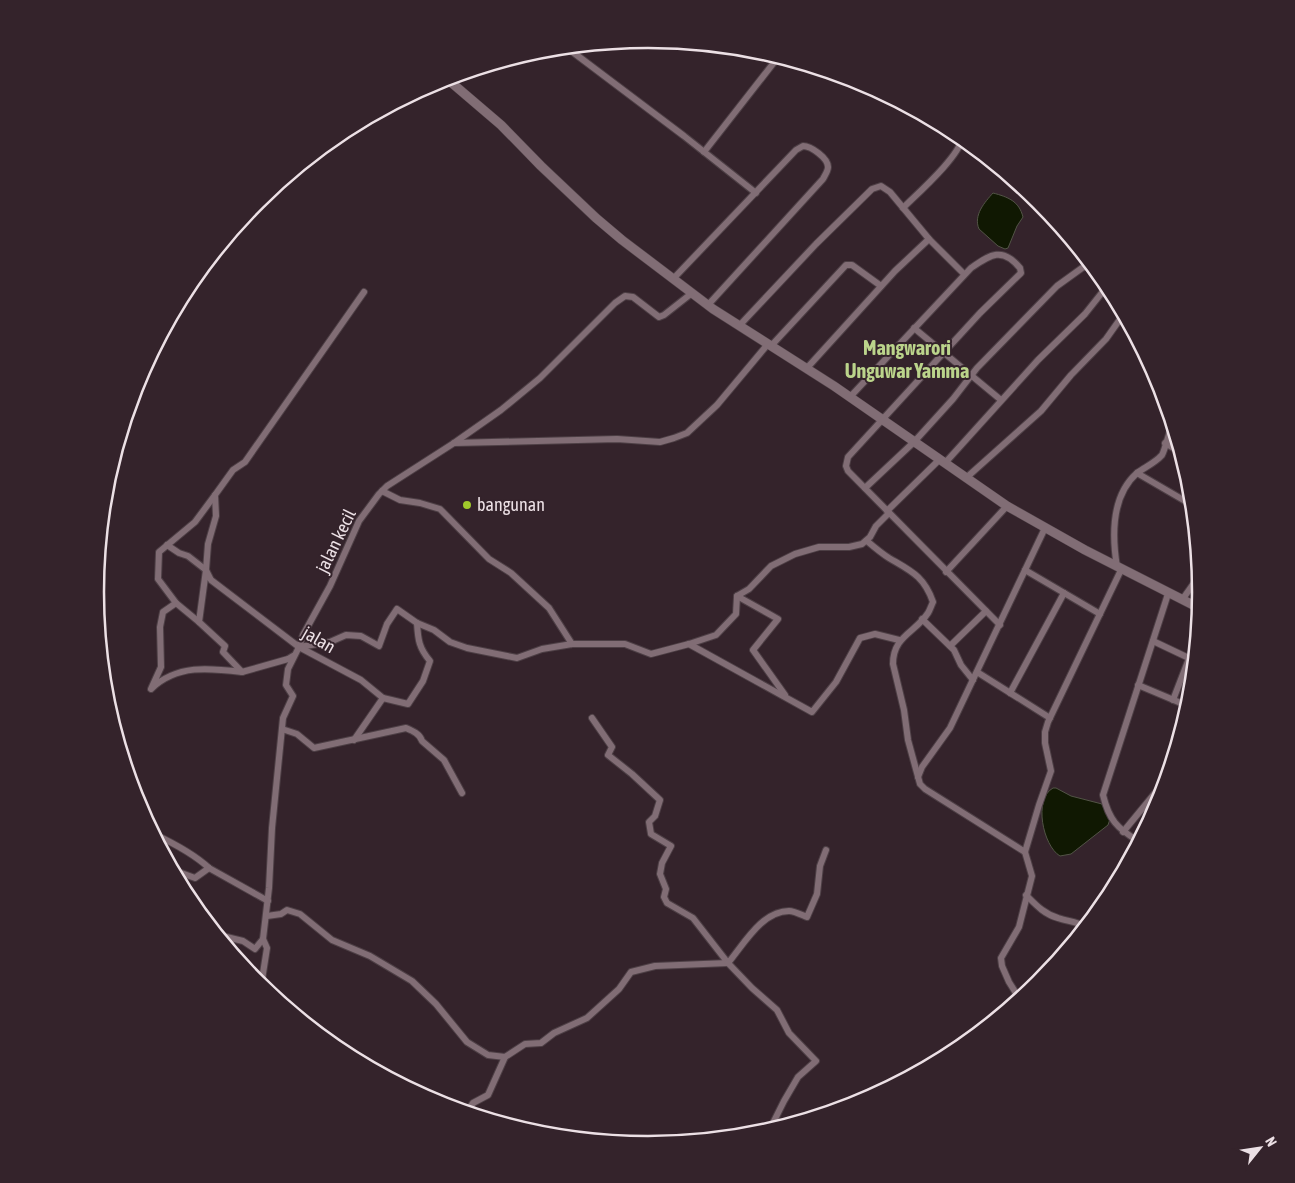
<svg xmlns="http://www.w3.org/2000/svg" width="1295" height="1183" font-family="'Asap Condensed',sans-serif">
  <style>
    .water { fill: #101802; stroke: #525446 }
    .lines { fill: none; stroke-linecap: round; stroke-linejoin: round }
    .street-casing { stroke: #4d3f45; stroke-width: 8 }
    .secondary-casing { stroke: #4d3f45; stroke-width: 10 }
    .street { stroke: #816d75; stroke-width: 6 }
    .secondary { stroke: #816d75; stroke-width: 9 }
    .poi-dot { fill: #a0c92b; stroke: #34232b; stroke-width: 2 }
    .labels { text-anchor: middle; stroke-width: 4; stroke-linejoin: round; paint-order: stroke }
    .poi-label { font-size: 18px; fill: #ece0e5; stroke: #34232b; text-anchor: start }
    .street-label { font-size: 18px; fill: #ece0e5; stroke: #34232b }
    .quarter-label { font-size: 20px; font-weight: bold; fill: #bbd48b; stroke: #34232b }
    .rim { fill: none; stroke: #ece0e5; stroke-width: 2.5 }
  </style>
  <rect width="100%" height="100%" fill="#34232b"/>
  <g class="water">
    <path d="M993 193C1008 197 1019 201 1023 217L1017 226 1008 248 1005 249 998 246 979 229C973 215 985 202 993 193Z"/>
    <path d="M1053 788H1056L1071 796 1102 804 1110 819 1108 825 1071 854 1060 856C1043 846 1033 799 1053 788Z"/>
  </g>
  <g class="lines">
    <defs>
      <g id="street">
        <path d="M566 47 684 136 756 193"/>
        <path d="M704 152 779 56"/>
        <path d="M903 208C917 194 960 156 962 138"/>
        <path d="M673 279 796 150 803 146C811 146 828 158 828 167 828 171 825 175 823 179L708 305"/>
        <path d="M739 326 816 244 872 189 881 186 890 192 929 239 964 274"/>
        <path d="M914 328 1001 400"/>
        <path d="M771 346 846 265H852L881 286"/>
        <path d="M807 368 895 271 929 239"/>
        <path d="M850 397 971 268C990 255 1002 246 1020 268L1021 273 980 313 848 457 846 466 848 471 1000 625"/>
        <path d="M454 443 617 439 660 442 674 438 687 433 717 405 768 344"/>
        <path d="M1165 443 1180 452"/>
        <path d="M945 463 1038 360 1085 314 1108 285"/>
        <path d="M1137 473 1192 505"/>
        <path d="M966 478 1041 411 1071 375 1106 339 1123 315"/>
        <path d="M865 488 914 442 953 399 977 368 1057 286 1082 268 1088 266 1094 268"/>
        <path d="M382 491 400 500 420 503 440 509 489 559 511 573 549 608 572 644"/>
        <path d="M887 511 939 460"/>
        <path d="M867 541C874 547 881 553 889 558 911 571 924 576 933 602 931 606 930 610 928 613 915 633 893 636 893 664L904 710 908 740 920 784 925 789 1025 852"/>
        <path d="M167 545 179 553 188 556 206 570"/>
        <path d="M1117 567C1112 536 1111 496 1137 473 1145 467 1155 463 1162 455 1165 450 1169 432 1172 426"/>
        <path d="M206 570 208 544 216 516 215 495 233 470 245 462 364 292"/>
        <path d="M1025 570 1100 614"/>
        <path d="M946 572 1007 506"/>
        <path d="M737 596 778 619 753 650 785 695"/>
        <path d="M1182 600 1199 576"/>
        <path d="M176 603 158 579 159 552 195 522 215 495"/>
        <path d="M922 619 954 650 961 665 973 680"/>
        <path d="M199 622 176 603 163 612 160 627 161 667 151 689C177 664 210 668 242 672"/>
        <path d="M1153 641 1193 660"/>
        <path d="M689 644 812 712 836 682 860 638 875 634 899 640"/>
        <path d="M950 646 986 611"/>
        <path d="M299 647 330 642 346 635 361 636 379 646 387 624 397 609 417 623 434 630 450 642 467 648 517 658 542 649 572 644H625L651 654 689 644 716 635 736 614 737 596 749 589 771 566 795 554 819 547H849L862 544 870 537 876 526 889 513"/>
        <path d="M293 656 288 659 242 672 223 652 225 646 199 622 206 570 211 580 299 647 361 680 383 698 354 740"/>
        <path d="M977 672 1050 718"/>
        <path d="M1138 685 1188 706"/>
        <path d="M1010 693 1064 593"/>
        <path d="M383 698 408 704 423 681 430 661C419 648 418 640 417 623"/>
        <path d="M1173 700 1195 643"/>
        <path d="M592 718 612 747 608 755 632 774 660 800 655 816 649 822 651 834 671 846 662 863 660 874 666 889 664 897 667 903 693 918 728 963"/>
        <path d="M282 729 297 734 314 748 406 728C413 731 420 734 422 741L444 760 462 793"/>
        <path d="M918 777 922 767 950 728 1045 528"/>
        <path d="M1123 832 1165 781"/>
        <path d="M154 834C173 843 194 854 209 868L268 901"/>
        <path d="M1138 841C1117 828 1109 820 1103 795L1168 594"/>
        <path d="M173 870 195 878 209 868"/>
        <path d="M1026 895C1036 905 1044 914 1058 918 1067 921 1076 922 1085 926"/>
        <path d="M267 916 281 914 287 910 300 914 332 940 370 956 412 981 436 1004 467 1042 488 1055 505 1057"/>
        <path d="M218 935 243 941 255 949 263 939"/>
        <path d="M261 986 267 948 263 939 269 888 272 828 283 718 293 696 286 685 288 669 299 647 303 635 330 586 359 521 379 494 387 486 454 443 501 410 540 378 615 303 625 296 633 297 659 317 664 315 692 293"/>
        <path d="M1019 998 1009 982 1002 966 1001 958 1019 927 1032 876 1025 852 1039 805 1051 771 1045 743V732L1048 722 1121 570"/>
        <path d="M467 1112 473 1103 488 1095 505 1057 525 1044 541 1043 554 1033 587 1018 619 989 631 972 655 966 728 963"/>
        <path d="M770 1129 784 1101 798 1077 816 1061 789 1033 777 1010 752 988 728 963C744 944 762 911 789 911 794 911 802 915 807 917L817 894 820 866 826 850"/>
      </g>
      <path id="secondary" d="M446 78 501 125 541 166 596 218 622 240 713 309 834 386 1007 506 1085 550 1199 608"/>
    </defs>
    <use href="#street" class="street-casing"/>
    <use href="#secondary" class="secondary-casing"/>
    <use href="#street" class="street"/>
    <use href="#secondary" class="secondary"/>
  </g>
  <circle class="poi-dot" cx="467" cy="505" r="5"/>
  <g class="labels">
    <g class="poi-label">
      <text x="477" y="511">bangunan</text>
    </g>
    <g class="street-label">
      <text transform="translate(336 541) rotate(-64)" y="6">jalan kecil</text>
      <text transform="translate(319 640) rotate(30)" y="6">jalan</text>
    </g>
    <g class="quarter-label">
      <text x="907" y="355">Mangwarori<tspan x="907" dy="23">Unguwar Yamma</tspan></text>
    </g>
  </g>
  <path d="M0 0H1295V1183H0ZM104 592a544 544 0 1 1 1088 0a544 544 0 1 1-1088 0Z" fill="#34232b" fill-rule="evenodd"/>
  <path class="rim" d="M104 592a544 544 0 1 1 1088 0a544 544 0 1 1-1088 0Z"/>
  <g transform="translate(1260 1148) rotate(60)" stroke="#34232b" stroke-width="4" paint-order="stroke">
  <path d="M0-4L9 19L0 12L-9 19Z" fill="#ece0e5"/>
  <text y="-8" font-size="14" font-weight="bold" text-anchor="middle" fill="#ece0e5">N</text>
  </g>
</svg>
